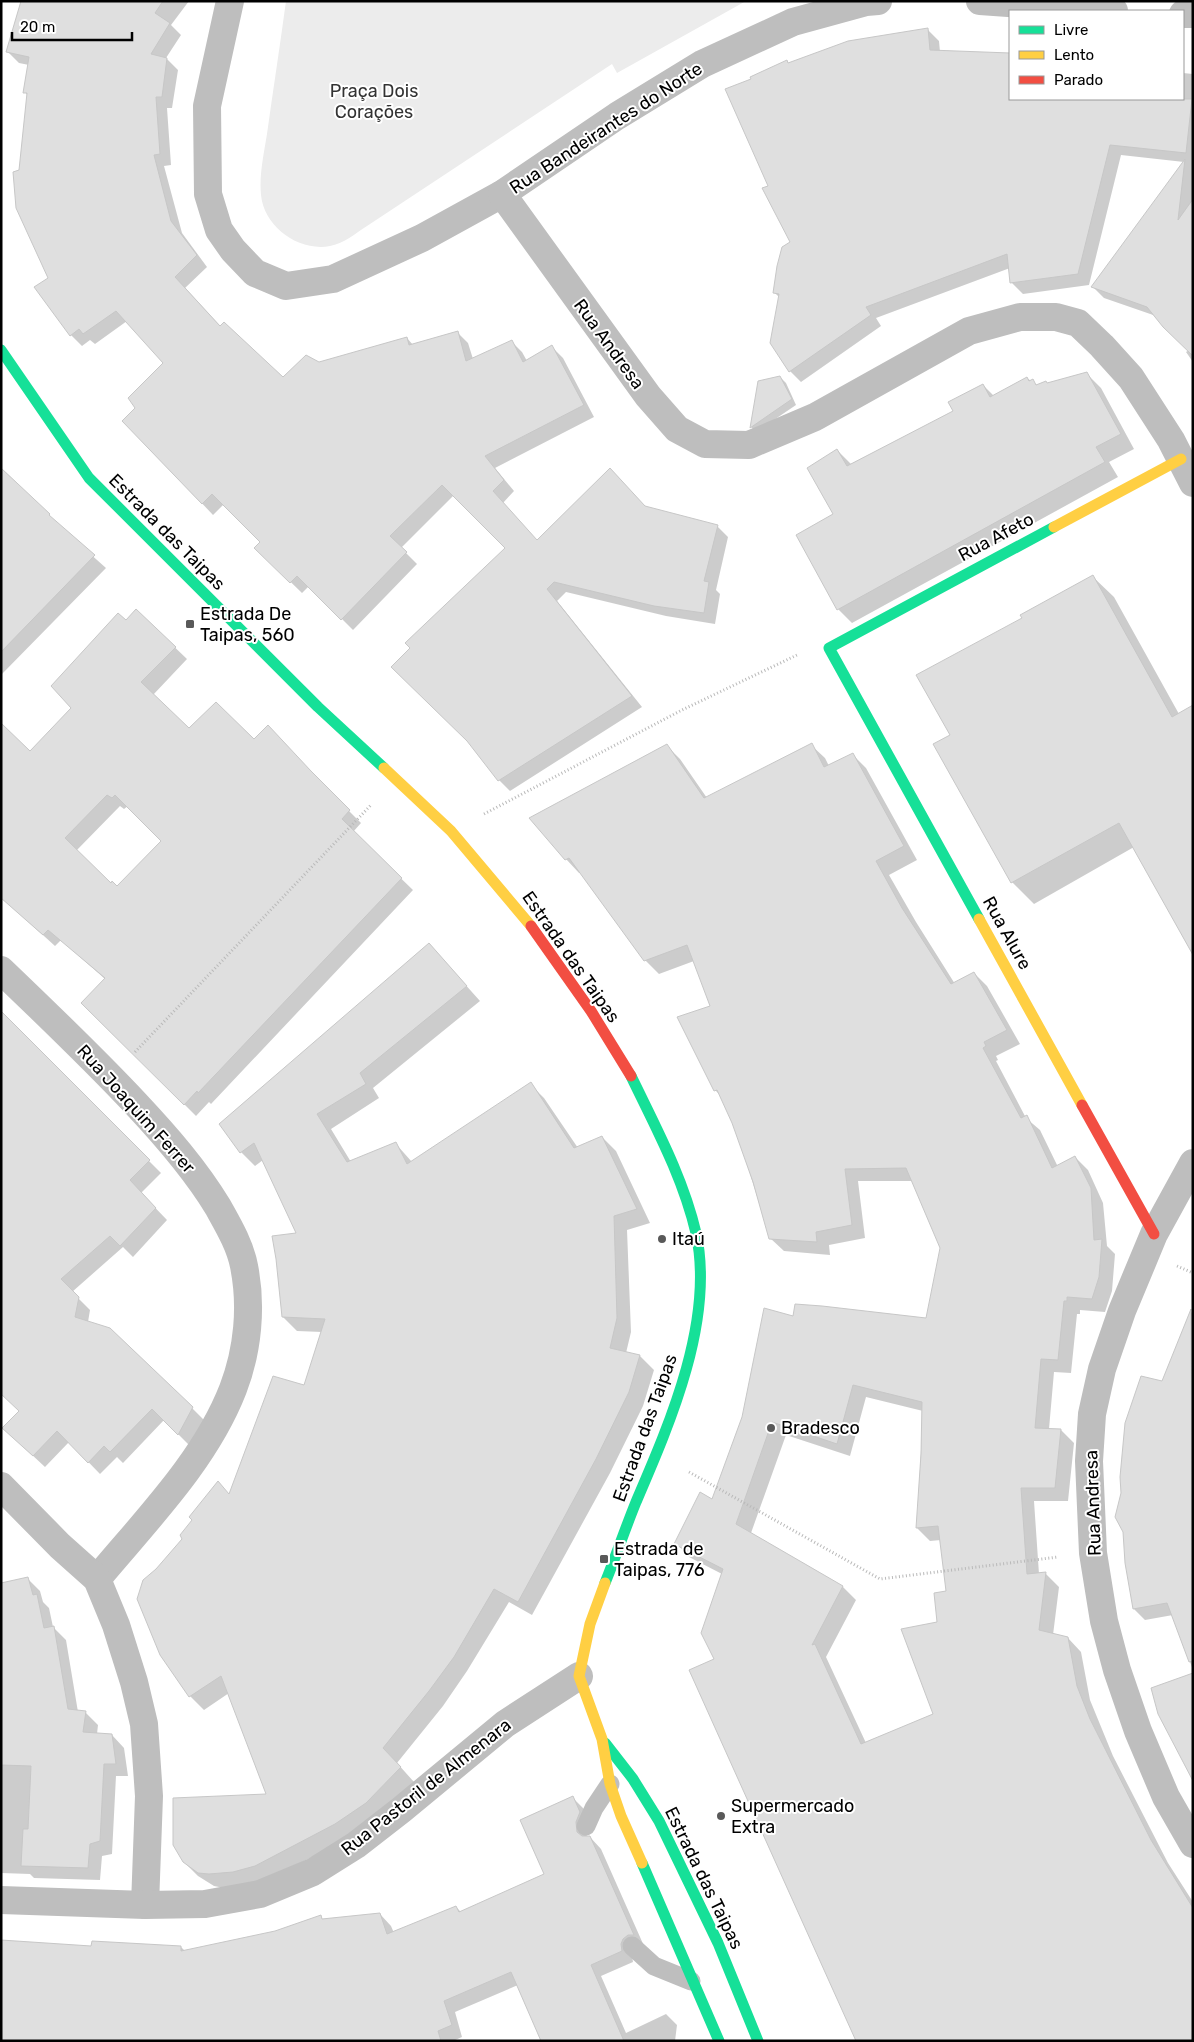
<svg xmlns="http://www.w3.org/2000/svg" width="1194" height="2042" font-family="Rubik,sans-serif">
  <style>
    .green { fill: #ececec }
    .shadow { fill: #0003; fill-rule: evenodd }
    .building { fill: #dfdfdf; stroke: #c7c7c7; fill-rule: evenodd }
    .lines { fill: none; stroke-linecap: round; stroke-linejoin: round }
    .path { stroke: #b9b9b9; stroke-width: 3; stroke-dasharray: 1 2.5; stroke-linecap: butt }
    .lane { stroke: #bebebe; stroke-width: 19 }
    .street { stroke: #bebebe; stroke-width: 28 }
    .fast { stroke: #16e098; stroke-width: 11 }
    .slow { stroke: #ffcf43; stroke-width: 11 }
    .jam { stroke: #f24e42; stroke-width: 11 }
    .poi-dot { fill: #595959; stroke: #fff; stroke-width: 2 }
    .labels { text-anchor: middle; stroke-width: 4; stroke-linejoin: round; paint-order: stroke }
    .park-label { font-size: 18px; fill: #333; stroke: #fff }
    .street-label { font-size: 18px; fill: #000; stroke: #fff }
    .poi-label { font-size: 18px; fill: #000; stroke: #fff; text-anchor: start }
  </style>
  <rect width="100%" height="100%" fill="#fff"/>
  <path class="green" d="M286 1H746L617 73 612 64 367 226C356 233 343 244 330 246 299 252 264 227 261 195 259 175 264 153 267 134 273 90 280 46 286 1Z"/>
  <g class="shadow">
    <path d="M22 1H189L171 25 181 35 166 58 178 70 172 108H167L171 165 164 166 182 233 207 267 185 288 221 327 283 378 319 363 407 338 413 345 457 332 468 343 473 359 511 341 522 352 527 361 552 347 563 358 594 417 495 468 514 491 503 503 537 541 646 508 717 526 728 537 716 590 720 594 715 624 666 616 566 592 557 601 642 707 510 791 499 780 507 548 454 495 401 548 417 564 353 630 309 586 302 593 267 559 262 542 224 504 213 515 124 421 137 408 165 363 127 321 95 344 90 340 82 346 71 335 49 279 20 171 28 96 25 92 29 65 19 63 8 52Z"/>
    <path d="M928 30 939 41 940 52 1010 55V99H1183V73L1193 74V362L1186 352 1189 350 1156 316 1104 298 1093 287 1184 162 1121 155 1089 285 1023 294 1012 283 1010 268 876 318 881 326 801 382 790 371 780 298 774 292 791 242 769 186 753 80 786 61 789 64Z"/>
    <path d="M1087 374 1101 388 1134 449 1109 462 1118 477 852 623 838 609 835 514 837 450 851 464 955 412 983 385 994 396 1027 378 1038 386Z"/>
    <path d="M780 377 786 383 796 405 756 432 751 427 759 382Z"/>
    <path d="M1 468 60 527 106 568 1 675Z"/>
    <path d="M1092 576 1114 597 1179 714 1134 847 1034 904 1012 882 935 745 952 735 1024 619Z"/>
    <path d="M137 611 187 659 153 695 189 730 254 741 321 783 361 823 353 832 413 890 211 1104 209 1102 196 1116 83 1003 105 979 61 940 55 946 1 897 30 753 73 708 126 622ZM120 806 124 809 128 806 163 841 117 888 111 884 76 851Z"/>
    <path d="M811 745 825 758 829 766 853 755 866 768 917 860 889 875 916 922 955 984 974 973 987 986 1020 1044 996 1056 998 1060 996 1061 1026 1118 1040 1130 1058 1167 1075 1157 1088 1170 1103 1203 1107 1246 1115 1254 1112 1291 1105 1312 1080 1310V1314H1077L1071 1373 1054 1372 1049 1429 1061 1430 1074 1443 1068 1501H1034L1039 1574 1045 1573 1059 1587 1053 1635 1068 1638 1081 1652 1090 1700 1113 1756 1168 1863 1193 1902V2041L715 1659 722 1574 689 1557 676 1543 712 1501 794 1317 927 1320 941 1248 913 1181H858L865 1238 829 1245 830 1255 784 1251 770 1238 737 1132 721 1096 715 1090 712 1007 694 961 659 974 645 960 581 872 579 873 566 859 667 746 680 759 707 798ZM866 1397 923 1411 917 1528 930 1541 941 1540 947 1592 938 1623 934 1715 866 1743 826 1657 856 1600 843 1587 751 1533 786 1435 850 1456Z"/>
    <path d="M429 944 480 1001 373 1088 379 1098 331 1129 351 1162 396 1144 412 1162 530 1084 544 1098 578 1148 602 1137 616 1151 650 1223 627 1230 631 1332 626 1353 640 1356 654 1370 643 1406 610 1473 532 1615 509 1602 467 1671 443 1706 397 1763 414 1782 349 1838 269 1879 224 1888 214 1886 198 1876 184 1862 268 1795 229 1693 204 1710 190 1696 157 1570 230 1495 305 1387 322 1332 297 1331 283 1317 298 1234 263 1160 255 1166 241 1152Z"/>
    <path d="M1 1013 161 1173 141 1193 167 1220 133 1257 123 1247 72 1292 90 1310 88 1322 192 1408 204 1420 190 1446 164 1420 123 1463 117 1457 100 1474 69 1442 45 1467 16 1440 20 1411Z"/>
    <path d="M1193 1309V1670L1173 1615 1145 1620 1134 1609 1122 1493 1163 1382Z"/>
    <path d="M27 1578 40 1591 43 1602 49 1608 53 1627 66 1640 78 1712H85L98 1725 97 1734 112 1735 124 1748 128 1776H116L112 1854 102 1856 100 1880 34 1878 30 1874 1 1873V1584Z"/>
    <path d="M573 1798 584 1809 587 1837H590L601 1849 644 1946 632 1956 633 1962 601 1976 626 2033 666 2014 677 2025 675 2041H542L518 1985 455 2012 462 2037 453 2041H1L93 1947H181L185 1951 275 1933 320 1917 323 1920 380 1914 391 1926 394 1933 456 1907 461 1912 546 1874Z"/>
  </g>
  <g class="building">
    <path d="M21 1H163L155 13 170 23 151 54 167 58 162 97H156L160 154 154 155 171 221 197 255 175 277 220 326 224 322 283 377 306 355 319 362 407 337 409 345 458 331 466 361 512 340 523 362 552 345 584 405 485 456 504 480 493 491 537 540 610 468 645 506 718 525 704 581 709 582 704 613 654 606 554 582 547 589 632 696 498 781 467 741 391 667 410 648 405 643 505 548 442 485 390 536 407 552 341 620 297 576 290 583 254 548 260 542 212 494 202 504 122 421 135 408 128 398 163 363 116 311 83 334 79 329 70 336 34 287 48 278 16 208 13 172 19 170 27 93H23L29 57 6 52Z"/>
    <path d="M928 28 930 50 1010 53V99H1192L1186 153 1110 145 1078 274 1010 283 1007 254 866 307 871 315 789 372 770 343 779 294 773 293 777 266 782 247 790 242 762 188 768 186 725 89 751 79 750 77 787 60 788 63 848 41Z"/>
    <path d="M1185 159 1178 220 1193 199V356L1163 327 1147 307 1091 287Z"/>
    <path d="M1087 372 1121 434 1096 447 1105 462 837 610 796 535 833 514 807 468 837 449 847 466 953 411 948 402 983 384 990 397 1027 377 1029 381 1033 379 1036 385 1046 381 1047 383Z"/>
    <path d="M780 376 792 399 750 428 758 381Z"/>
    <path d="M1 468 50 514 49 515 95 555 1 652Z"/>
    <path d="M1093 575 1172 717 1193 705V955L1119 823 1011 883 933 744 950 735 916 675 1022 618 1020 615Z"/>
    <path d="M136 609 176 647 141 682 189 728 216 702 254 739 268 725 311 771 350 810 342 819 402 878 198 1093 197 1091 184 1105 81 1003 105 978 48 930 43 935 1 898V723L30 751 71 708 51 686 118 613 126 620ZM107 795 112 798 115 795 161 841 117 886 112 881 111 883 65 838Z"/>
    <path d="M812 743 824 767 853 753 904 846 876 861 902 908 951 984 974 972 1007 1030 984 1042 986 1046 983 1048 1021 1118 1027 1115 1052 1168 1075 1156 1091 1188 1094 1240 1102 1239 1099 1277 1092 1299 1067 1297V1301H1064L1058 1360 1041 1359 1035 1428 1061 1429 1055 1488H1021L1027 1574 1046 1572 1039 1630 1068 1637 1077 1686 1090 1719 1151 1840 1193 1908V2041H856L689 1670 714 1659 701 1633 723 1569 674 1544 700 1492 712 1499 742 1417 764 1308 793 1316 795 1304 822 1306 926 1318 940 1248 906 1168 845 1169 852 1225 816 1232 817 1242 769 1239 753 1182 732 1123 717 1090 714 1091 677 1017 710 1006 687 945 644 961 569 858 565 860 529 818 667 744 704 798ZM853 1385 922 1402 921 1454 916 1528 938 1526 946 1591 934 1593 937 1622 901 1629 933 1714 861 1744 815 1644 812 1645 843 1586 736 1524 772 1422 837 1444Z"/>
    <path d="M429 943 467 986 360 1073 366 1084 317 1114 347 1162 396 1142 407 1164 531 1082 574 1148 602 1136 637 1209 614 1216 617 1318 610 1348 640 1355 629 1392 596 1459 518 1602 494 1589 454 1657 429 1691 383 1748 401 1767 366 1803 335 1824 255 1866 233 1872 209 1874 198 1873 183 1862 173 1845V1798L266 1794 221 1676 189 1697 160 1655 137 1599 143 1580 156 1569 182 1539 180 1535 192 1520 189 1517 218 1481 229 1494 273 1376 304 1385 325 1319 282 1317 276 1259 272 1236 296 1233 254 1143 240 1153 219 1124Z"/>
    <path d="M1 1011 150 1160 130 1180 156 1208 120 1246 110 1236 61 1279 79 1297 75 1317 110 1328 193 1407 178 1435 152 1409 110 1452 104 1446 88 1463 57 1431 33 1456 2 1428 19 1411 1 1394Z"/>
    <path d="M1191 1309 1193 1661 1189 1662 1167 1603 1133 1609 1125 1563 1123 1532 1115 1517 1121 1493 1120 1477 1125 1423 1141 1376 1162 1381Z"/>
    <path d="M28 1577 33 1595 37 1594 44 1628 54 1626 68 1709 86 1711 83 1732 112 1734 116 1764H104L100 1841 90 1844 88 1868 21 1866 23 1829H28L31 1766 1 1765V1583Z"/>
    <path d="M1193 1673V1781L1158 1714 1151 1688Z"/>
    <path d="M573 1796 580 1812 576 1822 577 1832 582 1836H590L634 1935H628L623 1939 621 1944 622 1951 591 1965 624 2041H541L511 1972 444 2001 452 2025 438 2031 441 2041H1V1940L91 1946 92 1941 181 1946V1951L275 1931 321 1915 322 1919 380 1913 387 1934 456 1906 459 1912 544 1874 520 1820Z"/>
  </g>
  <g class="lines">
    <g class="path">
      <path d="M484 814 682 710 797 655"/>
      <path d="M135 1052 371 805"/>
      <path d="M1177 1266 1193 1273"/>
      <path d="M689 1472 880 1579 1058 1557"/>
    </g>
    <g class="lane">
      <path d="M586 1826 594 1808 610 1784"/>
      <path d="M632 1946 654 1966 691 1981"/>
    </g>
    <g class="street">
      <path d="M230 1 207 106 208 194 219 230 233 250 255 273 286 286 333 279 422 238 502 194 617 116 702 64 793 22 866 2 878 1"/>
      <path d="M980 1 1114 11"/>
      <path d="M1183 14H1193"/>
      <path d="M502 194 648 396 677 429 705 444 749 445 815 417 969 331 1020 317H1056L1078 323 1102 346 1131 378 1171 440 1193 483"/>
      <path d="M1 970C47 1014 93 1058 136 1104 166 1136 195 1169 218 1207 228 1225 240 1245 244 1266 252 1306 248 1350 233 1389 205 1461 146 1520 97 1579"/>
      <path d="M1193 1163 1154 1234 1122 1311 1102 1369 1092 1414 1089 1461 1093 1553 1104 1621 1117 1670 1138 1731 1166 1797 1193 1844"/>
      <path d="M1 1486 60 1546 97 1579 116 1625 134 1682 144 1724 149 1796 145 1905"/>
      <path d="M1 1900 145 1905 205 1904 260 1894 313 1872 356 1845 401 1810 505 1724 579 1676"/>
    </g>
    <g class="fast">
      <path d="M1 350 89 478 318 707 384 768"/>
      <path d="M979 919 829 648 1054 527"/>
      <path d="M605 1583C616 1556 625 1529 636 1502 670 1423 715 1320 696 1233 683 1177 655 1126 631 1076"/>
      <path d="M605 1743 633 1779 659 1821 718 1943 758 2041"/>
      <path d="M642 1863 719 2041"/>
    </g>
    <g class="slow">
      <path d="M1054 527 1181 459"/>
      <path d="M384 768 451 831 531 926"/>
      <path d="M979 919 1082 1105"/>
      <path d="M605 1583 590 1624 579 1676 602 1739 610 1784 621 1816 642 1863"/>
    </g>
    <g class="jam">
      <path d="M531 926 591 1011 631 1076"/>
      <path d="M1082 1105 1154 1234"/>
    </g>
  </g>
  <g class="poi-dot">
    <rect x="185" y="619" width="10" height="10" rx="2.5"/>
    <circle cx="662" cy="1239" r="5"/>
    <circle cx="771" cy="1428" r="5"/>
    <rect x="599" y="1554" width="10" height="10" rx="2.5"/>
    <circle cx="721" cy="1816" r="5"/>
  </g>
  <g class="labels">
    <g class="park-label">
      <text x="374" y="97">Praça Dois<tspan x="374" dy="21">Corações</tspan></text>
    </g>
    <g class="street-label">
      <text transform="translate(606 128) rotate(-33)" y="6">Rua Bandeirantes do Norte</text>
      <text transform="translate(609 344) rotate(54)" y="6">Rua Andresa</text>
      <text transform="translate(167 532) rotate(45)" y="6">Estrada das Taipas</text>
      <text transform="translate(996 537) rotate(-28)" y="6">Rua Afeto</text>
      <text transform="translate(1007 933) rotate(61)" y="6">Rua Alure</text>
      <text transform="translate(571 957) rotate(55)" y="6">Estrada das Taipas</text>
      <text transform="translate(136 1109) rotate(48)" y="6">Rua Joaquim Ferrer</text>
      <text transform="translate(645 1428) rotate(-70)" y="6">Estrada das Taipas</text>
      <text transform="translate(1093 1503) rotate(-92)" y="6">Rua Andresa</text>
      <text transform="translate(426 1787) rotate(-38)" y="6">Rua Pastoril de Almenara</text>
      <text transform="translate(704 1878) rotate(64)" y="6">Estrada das Taipas</text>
    </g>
    <g class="poi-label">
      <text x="200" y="620">Estrada De<tspan x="200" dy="21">Taipas, 560</tspan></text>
      <text x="672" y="1245">Itaú</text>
      <text x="781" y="1434">Bradesco</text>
      <text x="614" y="1555">Estrada de<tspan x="614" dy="21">Taipas, 776</tspan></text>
      <text x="731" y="1812">Supermercado<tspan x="731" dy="21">Extra</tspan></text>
    </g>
  </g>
  <rect width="1194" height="2042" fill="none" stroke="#000000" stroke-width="5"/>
  <rect x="1009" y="10" width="175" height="90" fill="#ffffff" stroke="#999999"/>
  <rect x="1019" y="26" width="25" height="8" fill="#16e098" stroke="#999999"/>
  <text x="1054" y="35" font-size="15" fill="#000000">Livre</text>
  <rect x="1019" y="51" width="25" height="8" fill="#ffcf43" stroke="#999999"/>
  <text x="1054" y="60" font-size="15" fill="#000000">Lento</text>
  <rect x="1019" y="76" width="25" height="8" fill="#f24e42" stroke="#999999"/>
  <text x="1054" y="85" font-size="15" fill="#000000">Parado</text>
  <path d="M12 32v8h120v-8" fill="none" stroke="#000000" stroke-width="2.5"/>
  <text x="20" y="32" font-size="15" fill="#000000" stroke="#ffffff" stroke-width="4" paint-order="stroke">20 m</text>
</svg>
